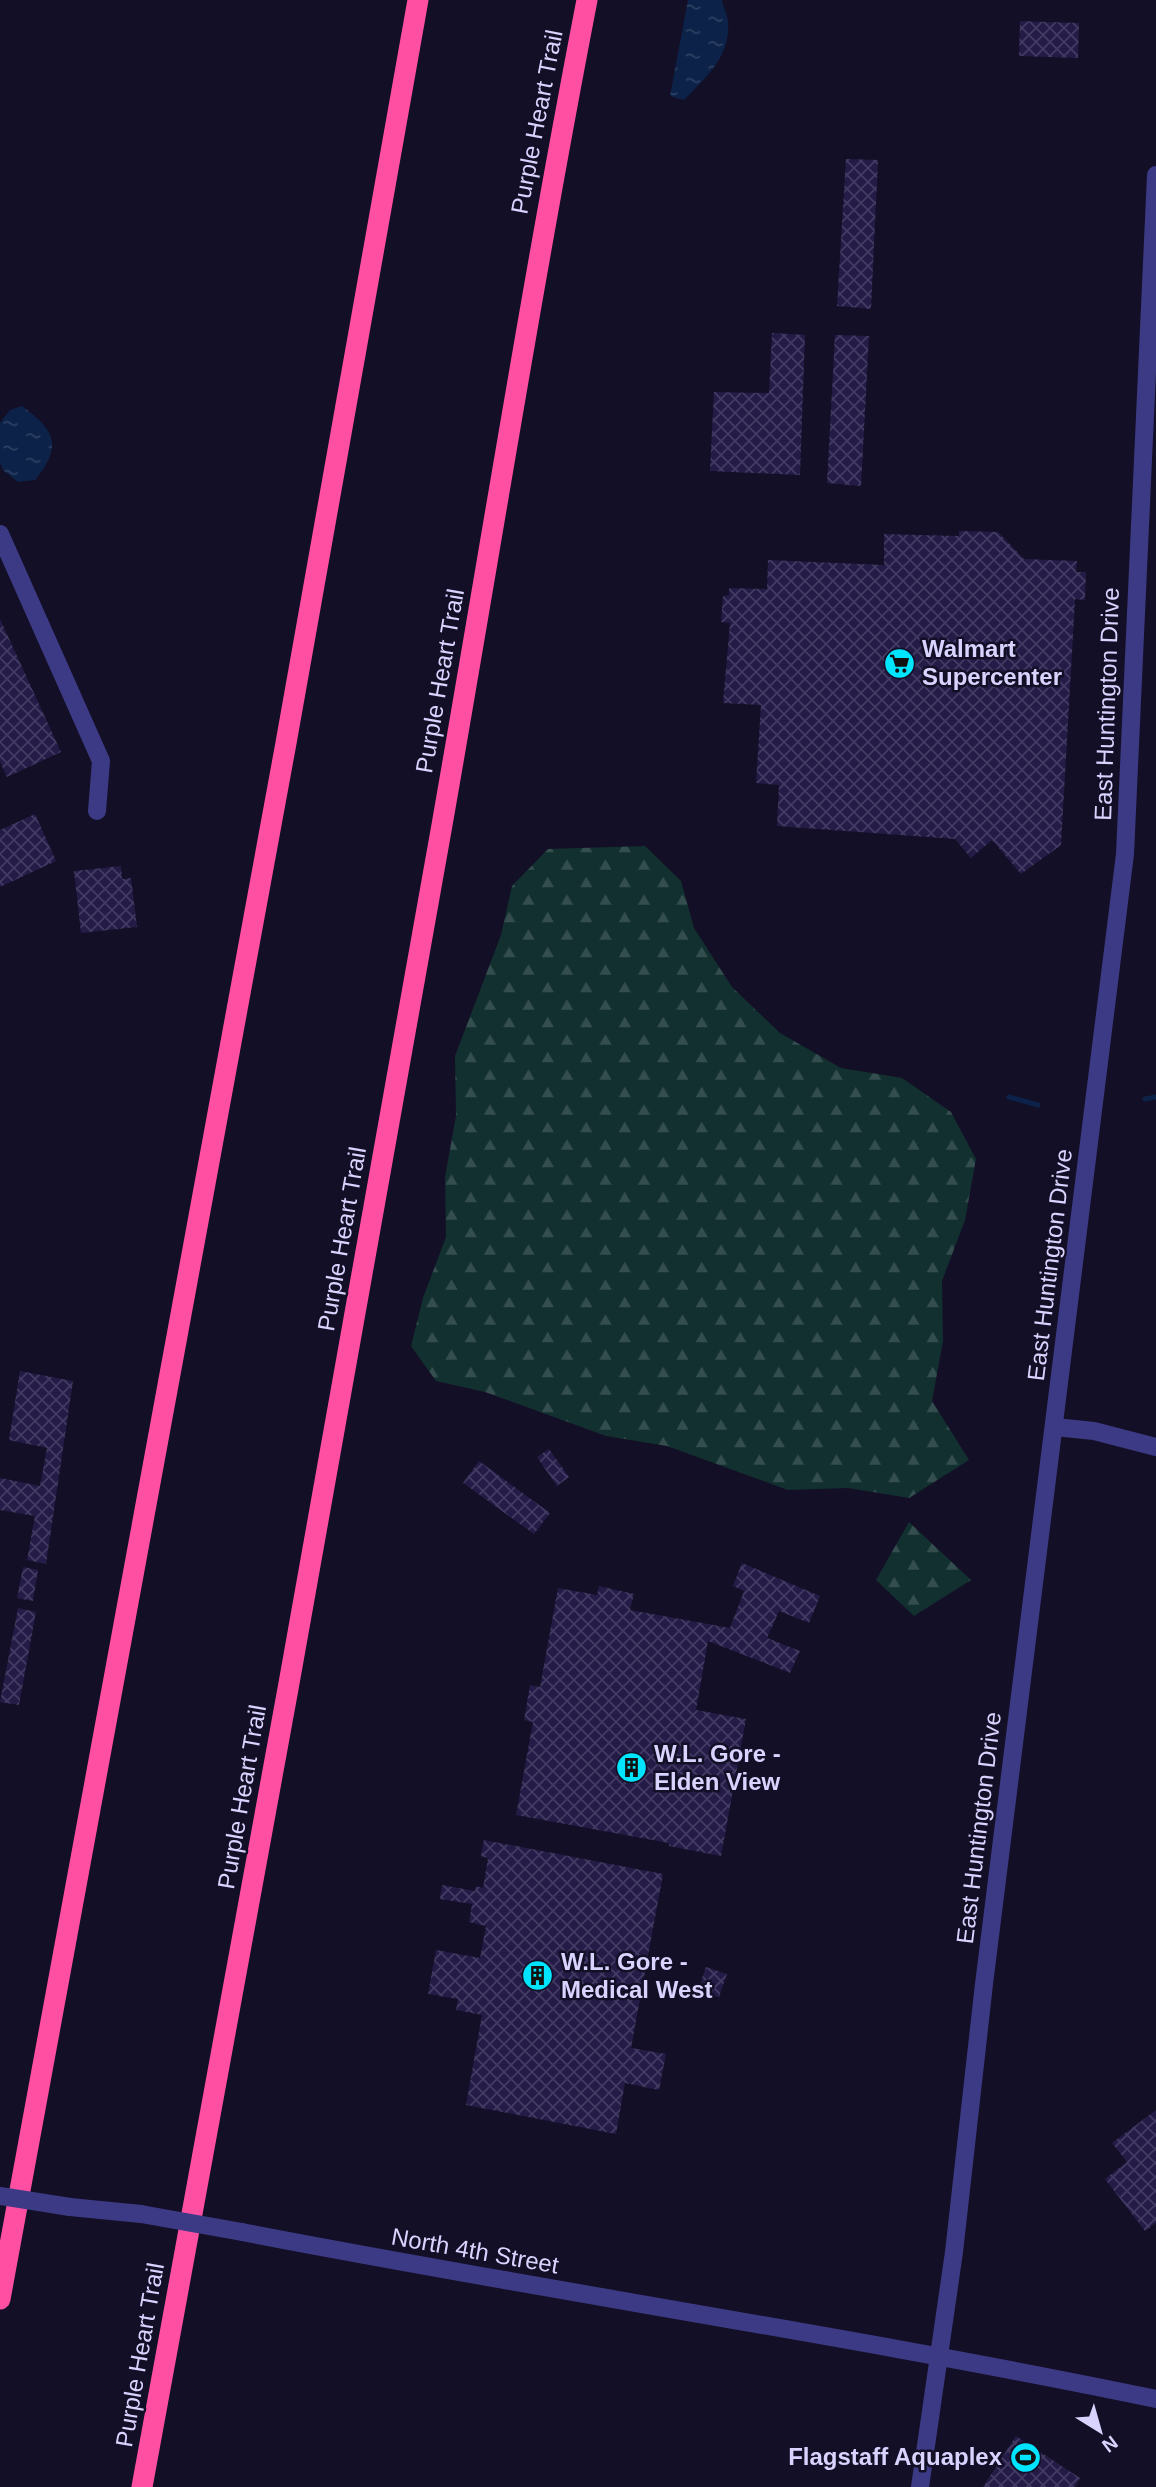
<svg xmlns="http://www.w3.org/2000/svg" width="1156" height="2487" font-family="Arial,sans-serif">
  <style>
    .forest { fill: url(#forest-firs) }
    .water { fill: url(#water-ripples) }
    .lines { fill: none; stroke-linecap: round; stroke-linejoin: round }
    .stream { stroke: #0c2248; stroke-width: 5 }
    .building { fill: url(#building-cross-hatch) }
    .minor { stroke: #3d3a85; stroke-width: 18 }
    .highway { stroke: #ff4fa3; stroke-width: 21 }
    .minor-bridge { stroke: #3d3a85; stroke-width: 18 }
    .labels { text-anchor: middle; stroke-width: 5; stroke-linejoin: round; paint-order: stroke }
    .street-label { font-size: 24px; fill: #d9d4ff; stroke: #130f26 }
    .poi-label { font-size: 24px; font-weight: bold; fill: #d9d4ff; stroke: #130f26; text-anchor: start }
  </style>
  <defs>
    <pattern id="forest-firs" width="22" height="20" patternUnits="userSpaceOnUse" patternTransform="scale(1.75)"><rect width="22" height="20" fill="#12302f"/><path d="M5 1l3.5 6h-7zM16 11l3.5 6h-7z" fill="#344d4e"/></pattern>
    <pattern id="water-ripples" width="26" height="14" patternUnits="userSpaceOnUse" patternTransform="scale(1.75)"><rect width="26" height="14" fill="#0c2248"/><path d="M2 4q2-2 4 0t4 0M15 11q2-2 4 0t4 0" fill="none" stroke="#2f4163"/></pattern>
    <pattern id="building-cross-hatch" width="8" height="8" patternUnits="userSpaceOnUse" patternTransform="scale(1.75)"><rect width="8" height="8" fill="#241b47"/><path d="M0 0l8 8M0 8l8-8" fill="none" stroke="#433b63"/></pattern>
  </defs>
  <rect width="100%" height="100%" fill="#130f26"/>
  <g class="forest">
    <path d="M645 846 681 881 694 928 732 987 780 1033 841 1068 902 1078 951 1112 976 1159 965 1220 942 1281 943 1341 932 1401 969 1460 909 1498 848 1488 788 1490 667 1446 606 1436 485 1392 436 1381 411 1346 423 1298 446 1237 445 1177 456 1116 455 1056 501 935 512 886 548 849Z"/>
    <path d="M909 1522 971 1580 914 1616 876 1580Z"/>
  </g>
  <g class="water">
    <path d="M688 0H722C723 7 727 14 728 21 731 56 707 76 684 100L670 96Z"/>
    <path d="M22 406C55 430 63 446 35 480L18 482 3 470 0 463V423L10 410Z"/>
  </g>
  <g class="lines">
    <g class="stream">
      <path d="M1009 1097 1038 1105"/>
      <path d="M1145 1099 1156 1097"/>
    </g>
  </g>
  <g class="building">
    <path d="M1020 21 1079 23 1078 58 1019 56Z"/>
    <path d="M846 159 878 160 871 309 837 306Z"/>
    <path d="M772 333 805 335 800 475 710 471 714 392 769 393Z"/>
    <path d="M835 335 869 336 861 486 827 483Z"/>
    <path d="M959 531 998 532 1024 559 1077 561 1076 572H1086L1085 600 1075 599 1061 845 1021 874 992 840 971 858 955 839 777 826 779 785 756 783 761 705 723 703 730 623 721 622 723 596 729 595V588L767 589 768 560 884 565V534L959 536Z"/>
    <path d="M0 619 61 752 7 777 0 762Z"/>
    <path d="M35 814 56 861 0 887V830Z"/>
    <path d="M121 866 122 879 131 878 137 927 81 933 74 871Z"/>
    <path d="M20 1371 73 1381 46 1564 27 1560 35 1516 0 1510V1478L40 1486 47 1448 9 1440Z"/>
    <path d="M549 1449 569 1477 557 1486 537 1457Z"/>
    <path d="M479 1461 550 1513 534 1534 463 1483Z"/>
    <path d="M742 1563 820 1596 809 1623 779 1611 767 1638 800 1651 790 1673 708 1641 696 1710 746 1719 721 1856 669 1846V1843L516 1815 533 1722 524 1720 530 1685 540 1687 558 1588 597 1595 599 1586 634 1594 630 1610 730 1628 744 1591 733 1586Z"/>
    <path d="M23 1567 38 1570 33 1601 17 1598Z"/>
    <path d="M18 1608 36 1612 19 1705 0 1702Z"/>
    <path d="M484 1840 663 1874 631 2048 666 2054 659 2090 625 2083 616 2134 466 2105 482 2015 456 2010 458 1999 428 1994 436 1950 480 1958 486 1926 469 1922 472 1904 440 1899 442 1885 475 1891 476 1886 483 1888 488 1858 481 1856Z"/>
    <path d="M706 1967 727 1974 719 1997 698 1990Z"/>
    <path d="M1156 2110V2223L1145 2231 1105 2179 1127 2162 1112 2143Z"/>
    <path d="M1016 2436 1080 2478 1075 2487H983Z"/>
  </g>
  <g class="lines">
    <g class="minor">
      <path d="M0 534 101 761 97 811"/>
      <path d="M1055 1427 1094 1431 1156 1447"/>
      <path d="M70 2207 141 2214"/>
      <path d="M242 2232C546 2291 853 2336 1156 2399"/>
      <path d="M920 2487 954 2252 984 1984 1125 854 1156 175"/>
    </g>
    <g class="highway">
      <path d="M0 2299 286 743 418 0"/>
      <path d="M142 2487C244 1933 345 1380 442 825 490 550 534 274 587 0"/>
    </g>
    <g class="minor-bridge">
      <path d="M0 2196 70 2207"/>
      <path d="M141 2214 242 2232"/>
    </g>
  </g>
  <defs>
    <symbol id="supermarket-disc" viewBox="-11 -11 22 22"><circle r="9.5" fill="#00e5ff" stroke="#130f26"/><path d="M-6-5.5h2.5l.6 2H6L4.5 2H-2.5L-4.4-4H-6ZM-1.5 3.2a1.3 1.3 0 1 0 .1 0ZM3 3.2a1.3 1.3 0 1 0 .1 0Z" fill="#111"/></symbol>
    <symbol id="building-disc" viewBox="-11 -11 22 22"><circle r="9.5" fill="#00e5ff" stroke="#130f26"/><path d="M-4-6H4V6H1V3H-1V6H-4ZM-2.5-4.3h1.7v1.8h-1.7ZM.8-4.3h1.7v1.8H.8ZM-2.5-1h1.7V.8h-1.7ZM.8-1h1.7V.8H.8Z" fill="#111"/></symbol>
    <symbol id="stadium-disc" viewBox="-11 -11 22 22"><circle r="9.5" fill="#00e5ff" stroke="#130f26"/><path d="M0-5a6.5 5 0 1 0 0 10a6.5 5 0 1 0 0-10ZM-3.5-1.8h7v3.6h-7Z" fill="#111"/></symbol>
  </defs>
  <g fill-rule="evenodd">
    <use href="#supermarket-disc" x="882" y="646" width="35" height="35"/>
    <use href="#building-disc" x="614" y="1750" width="35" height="35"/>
    <use href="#building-disc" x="520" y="1958" width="35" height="35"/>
    <use href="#stadium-disc" x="1008" y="2440" width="35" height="35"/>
  </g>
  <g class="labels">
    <g class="street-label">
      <text transform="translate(537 122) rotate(-79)" y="8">Purple Heart Trail</text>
      <text transform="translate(440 681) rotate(-80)" y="8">Purple Heart Trail</text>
      <text transform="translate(1107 704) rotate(-88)" y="8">East Huntington Drive</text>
      <text transform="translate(342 1239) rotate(-80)" y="8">Purple Heart Trail</text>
      <text transform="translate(1050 1265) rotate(-83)" y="8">East Huntington Drive</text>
      <text transform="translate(242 1797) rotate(-80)" y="8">Purple Heart Trail</text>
      <text transform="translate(979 1828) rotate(-83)" y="8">East Huntington Drive</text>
      <text transform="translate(475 2251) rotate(10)" y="8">North 4th Street</text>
      <text transform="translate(140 2355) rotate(-80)" y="8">Purple Heart Trail</text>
    </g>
    <g class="poi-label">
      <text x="922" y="657">Walmart<tspan x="922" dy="28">Supercenter</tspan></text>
      <text x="654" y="1762">W.L. Gore -<tspan x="654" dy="28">Elden View</tspan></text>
      <text x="561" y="1970">W.L. Gore -<tspan x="561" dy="28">Medical West</tspan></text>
      <text x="1002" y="2465" text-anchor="end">Flagstaff Aquaplex</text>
    </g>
  </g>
  <g transform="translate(1100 2431) rotate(143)" stroke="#130f26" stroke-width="5" paint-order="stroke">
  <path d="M0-5L12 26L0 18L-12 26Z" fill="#d9d4ff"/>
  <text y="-10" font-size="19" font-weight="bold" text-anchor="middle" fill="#d9d4ff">N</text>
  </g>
</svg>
